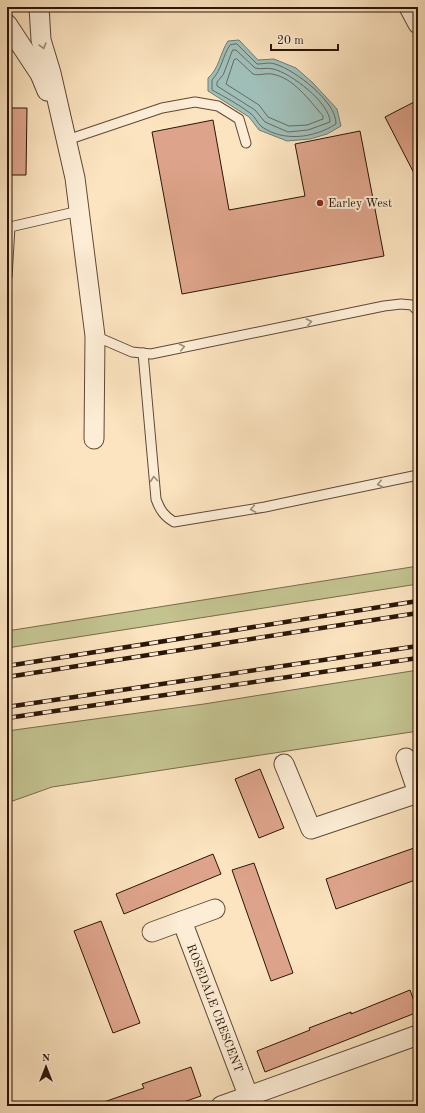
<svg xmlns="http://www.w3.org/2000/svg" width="425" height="1113" font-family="'Old Standard TT',serif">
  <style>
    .green { fill: #c3c390; stroke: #776c4b }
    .water { fill: #a0beb8; stroke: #717a71 }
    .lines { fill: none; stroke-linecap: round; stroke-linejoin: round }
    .shore { stroke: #666a5f; stroke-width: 1 }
    .building { fill: #dea48b; stroke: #2b1506 }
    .service-casing { stroke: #5f4934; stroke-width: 11 }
    .minor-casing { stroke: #5f4934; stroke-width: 21 }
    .service { stroke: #fdedd6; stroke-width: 9 }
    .minor { stroke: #fdedd6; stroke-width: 19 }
    .rail-casing { stroke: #2b1506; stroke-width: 4.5 }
    .rail { stroke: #fdedd6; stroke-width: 3; stroke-dasharray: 9; stroke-linecap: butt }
    .oneway { stroke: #9e8c78 }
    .poi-dot { fill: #8f2418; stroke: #fdedd6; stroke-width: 1.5 }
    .labels { text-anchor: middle; stroke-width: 4; stroke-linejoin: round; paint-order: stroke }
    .poi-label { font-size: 12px; fill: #2b1506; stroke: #fdedd6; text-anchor: start }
    .street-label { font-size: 12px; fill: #2b1506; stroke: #fdedd6 }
  </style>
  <rect width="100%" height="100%" fill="#fce4c0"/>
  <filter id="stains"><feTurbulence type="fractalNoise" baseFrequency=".005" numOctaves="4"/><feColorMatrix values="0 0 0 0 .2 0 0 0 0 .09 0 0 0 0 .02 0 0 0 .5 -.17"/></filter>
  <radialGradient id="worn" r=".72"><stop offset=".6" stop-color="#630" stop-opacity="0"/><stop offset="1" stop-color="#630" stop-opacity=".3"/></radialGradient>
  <g class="green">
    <path d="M418 566V584L7 648V631Z"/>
    <path d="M418 670V731L52 787 7 803V731L204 704Z"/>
  </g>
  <path class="water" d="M239 40 258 60 274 59 296 68 313 83 337 109 341 126 327 134 310 139 287 141 259 130 249 117 208 91V78C219 69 220 53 228 41Z"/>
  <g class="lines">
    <g class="shore">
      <path d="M237 44 257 64C263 64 269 62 275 64 295 70 337 102 336 124 314 138 284 142 262 127 257 123 255 116 250 113 238 104 225 97 212 90V80C222 69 222 57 230 45Z"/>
      <path d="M233 50H236L255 68C261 70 267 67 273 69 291 73 330 103 330 122L308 130 288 132 265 122 255 110 217 86V82L223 75Z"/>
      <path d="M237 59 253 74C259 76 265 73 272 74 294 78 309 100 323 116V119L307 125 289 126 268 117 259 105 226 84 234 60Z"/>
    </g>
  </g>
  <g class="building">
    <path d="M418 100V181L385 117Z"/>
    <path d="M7 108H27L26 175H7Z"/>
    <path d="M213 120 229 210 305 196 295 144 360 131 384 256 182 294 152 132Z"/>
    <path d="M260 769 284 828 259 838 235 779Z"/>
    <path d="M414 848 418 861V879L336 909 326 879Z"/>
    <path d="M213 854 221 874 124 914 116 894Z"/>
    <path d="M254 863 293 973 271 981 232 870Z"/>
    <path d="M101 921 140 1023 113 1033 74 931Z"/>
    <path d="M410 990 418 1012 265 1072 257 1051 310 1030 309 1028 351 1012V1014Z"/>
    <path d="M191 1067 201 1096 172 1106H102L101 1103 144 1088 142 1084Z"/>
  </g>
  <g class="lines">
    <defs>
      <g id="service">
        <path d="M67 140 162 108 195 102 218 106 239 119 246 143"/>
        <path d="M7 277 10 227 79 211"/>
        <path d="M95 336 132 352 151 354 384 306 401 304 412 305 418 311"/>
        <path d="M143 353 156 499C160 510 164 516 174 522L265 507 418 475"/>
      </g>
      <g id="minor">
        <path d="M39 7 41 40 51 73 75 178 95 336 94 439"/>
        <path d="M409 7 418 24"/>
        <path d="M7 24 40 74 47 91"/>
        <path d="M284 764 311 829 418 793 406 758"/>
        <path d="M215 909 182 921 248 1095"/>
        <path d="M152 932 182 921"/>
        <path d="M221 1106 418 1035"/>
      </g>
    </defs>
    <use href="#service" class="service-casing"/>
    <use href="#minor" class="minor-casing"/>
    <use href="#service" class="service"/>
    <use href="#minor" class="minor"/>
    <defs>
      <g id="rail">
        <path d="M7 666 418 601"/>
        <path d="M7 677 418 613"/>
        <path d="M7 707 418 646"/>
        <path d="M7 718 418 658"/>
      </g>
    </defs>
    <use href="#rail" class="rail-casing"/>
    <use href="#rail" class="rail"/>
  </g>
  <defs><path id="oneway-chevron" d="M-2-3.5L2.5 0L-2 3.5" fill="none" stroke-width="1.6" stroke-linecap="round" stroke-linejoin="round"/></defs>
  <g class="oneway">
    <use href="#oneway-chevron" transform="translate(43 46) rotate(74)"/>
    <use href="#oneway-chevron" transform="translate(309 322) rotate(-11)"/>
    <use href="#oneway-chevron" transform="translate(182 347) rotate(-12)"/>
    <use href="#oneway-chevron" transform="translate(154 479) rotate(-95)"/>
    <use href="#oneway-chevron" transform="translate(380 484) rotate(168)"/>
    <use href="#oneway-chevron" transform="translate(253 509) rotate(170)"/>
  </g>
  <circle class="poi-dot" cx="320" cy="203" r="4"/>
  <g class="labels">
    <g class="poi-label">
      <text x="328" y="207">Earley West</text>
    </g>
    <g class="street-label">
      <text transform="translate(215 1008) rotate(69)" y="4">ROSEDALE CRESCENT</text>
    </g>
  </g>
  <rect width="425" height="1113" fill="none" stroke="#fce4c0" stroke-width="24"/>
  <rect x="8" y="8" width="409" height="1097" fill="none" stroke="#2b1506" stroke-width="2"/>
  <rect x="12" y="12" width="401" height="1089" fill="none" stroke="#2b1506"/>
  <g transform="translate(46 1067)" stroke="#fdedd6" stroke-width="3" paint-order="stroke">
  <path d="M0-3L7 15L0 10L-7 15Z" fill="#2b1506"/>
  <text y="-6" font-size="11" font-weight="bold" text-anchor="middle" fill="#2b1506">N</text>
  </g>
  <path d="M271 44v6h67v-6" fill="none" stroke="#2b1506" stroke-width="2"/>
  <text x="277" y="44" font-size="12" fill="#2b1506" stroke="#fdedd6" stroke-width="3" paint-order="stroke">20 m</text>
  <rect width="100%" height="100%" filter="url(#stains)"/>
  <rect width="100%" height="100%" fill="url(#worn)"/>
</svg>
